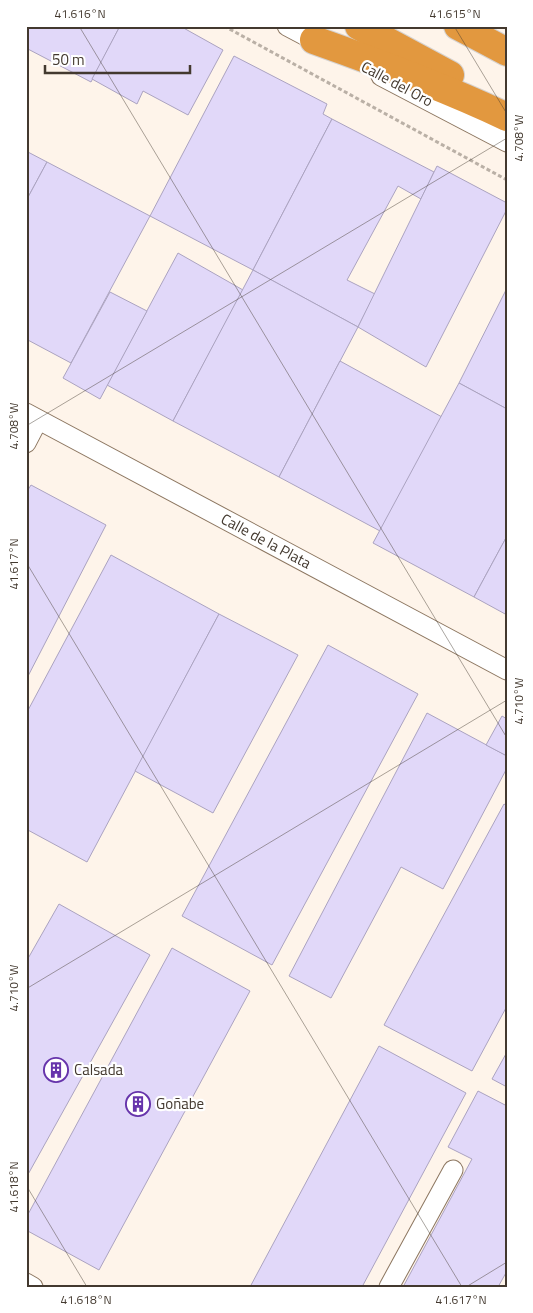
<svg xmlns="http://www.w3.org/2000/svg" width="533" height="1313" font-family="'Titillium Web',sans-serif">
  <style>
    .building { fill: #e1d8f9; stroke: #aba3c0 }
    .lines { fill: none; stroke-linecap: round; stroke-linejoin: round }
    .minor-casing { stroke: #8c7660; stroke-width: 21 }
    .highway-casing { stroke: #d6d3d1; stroke-width: 30 }
    .path { stroke: #bab0a6; stroke-width: 3; stroke-dasharray: 4 2.5; stroke-linecap: butt }
    .minor { stroke: #fff; stroke-width: 19 }
    .highway { stroke: #e2983f; stroke-width: 28 }
    .ticks { fill: none; stroke: #43392f; stroke-width: 1; stroke-opacity: 0.45 }
    .labels { text-anchor: middle; stroke-width: 4.5; stroke-linejoin: round; paint-order: stroke }
    .street-label { font-size: 15px; fill: #43392f; stroke: #fff }
    .poi-label { font-size: 15px; fill: #43392f; stroke: #fff; text-anchor: start }
    .neatline { fill: none; stroke: #43392f; stroke-width: 2 }
    .ticks-label { font-size: 12px; text-anchor: middle; fill: #43392f }
  </style>
  <rect width="100%" height="100%" fill="#fef4ea"/>
  <g class="building">
    <path d="M26 26H120L91 82 26 48Z"/>
    <path d="M120 26H180L223 50 188 115 143 91 137 104 92 79Z"/>
    <path d="M234 56 327 104 323 114 332 119 253 270 150 216Z"/>
    <path d="M332 119 434 172 421 199 398 186 347 280 375 294 358 327 253 270Z"/>
    <path d="M26 151 47 162 26 201Z"/>
    <path d="M47 162 150 216 71 363 26 339V201Z"/>
    <path d="M437 166 507 203V209L426 367 358 327Z"/>
    <path d="M178 253 243 290 173 421 107 385Z"/>
    <path d="M253 270 358 327 279 477 173 421Z"/>
    <path d="M507 288V409L459 383Z"/>
    <path d="M110 292 147 311 100 399 63 378Z"/>
    <path d="M340 361 442 417 380 531 279 477Z"/>
    <path d="M459 383 507 409V536L474 597 373 543Z"/>
    <path d="M31 485 106 525 26 680V493Z"/>
    <path d="M507 536V615L474 597Z"/>
    <path d="M111 555 219 614 87 862 26 829V714Z"/>
    <path d="M219 614 298 655 213 813 135 771Z"/>
    <path d="M328 645 418 694 272 965 182 916Z"/>
    <path d="M427 713 507 756V768L443 889 401 867 331 998 289 976Z"/>
    <path d="M502 716 507 719V756L486 745Z"/>
    <path d="M504 804 507 806V1006L472 1071 384 1025Z"/>
    <path d="M59 904 150 955 26 1178V962Z"/>
    <path d="M172 948 250 991 99 1270 26 1230V1218Z"/>
    <path d="M379 1046 466 1093 362 1287H250Z"/>
    <path d="M507 1052V1087L492 1079Z"/>
    <path d="M478 1091 507 1106V1271L498 1287H403L472 1159 448 1147Z"/>
  </g>
  <g class="lines">
    <defs>
      <g id="minor">
        <path d="M287 26 323 45"/>
        <path d="M381 76 507 142"/>
        <path id="s1" d="M26 413 507 670"/>
        <path d="M26 443 38 420"/>
        <path d="M26 1283 33 1287"/>
        <path d="M389 1287 453 1170"/>
      </g>
      <g id="highway">
        <path d="M359 26 450 75"/>
        <path d="M458 26 507 52"/>
        <path d="M314 40C379 63 444 87 507 117"/>
      </g>
    </defs>
    <use href="#minor" class="minor-casing"/>
    <use href="#highway" class="highway-casing"/>
    <path class="path" d="M224 26 507 180"/>
    <use href="#minor" class="minor"/>
    <use href="#highway" class="highway"/>
  </g>
  <path class="ticks" d="M79 26 507 738M454 26 507 114M26 426 507 138M26 562 462 1287M26 989 507 700M26 1185 87 1287M466 1287 507 1262"/>
  <defs>
    <symbol id="building-ring" viewBox="-11 -11 22 22"><circle r="9.5" fill="#fff" stroke="#6634ab" stroke-width="1.5"/><path d="M-4-6H4V6H1V3H-1V6H-4ZM-2.5-4.3h1.7v1.8h-1.7ZM.8-4.3h1.7v1.8H.8ZM-2.5-1h1.7V.8h-1.7ZM.8-1h1.7V.8H.8Z" fill="#6634ab"/></symbol>
  </defs>
  <g fill-rule="evenodd">
    <use href="#building-ring" x="42" y="1056" width="28" height="28"/>
    <use href="#building-ring" x="124" y="1090" width="28" height="28"/>
  </g>
  <g class="labels">
    <g class="street-label">
      <text transform="translate(397 84) rotate(28)" y="5">Calle del Oro</text>
      <text dy="5" stroke="none"><textPath href="#s1" startOffset="272">Calle de la Plata</textPath></text>
    </g>
    <g class="poi-label">
      <text x="74" y="1075">Calsada</text>
      <text x="156" y="1109">Goñabe</text>
    </g>
  </g>
  <rect width="533" height="1313" fill="none" stroke="#ffffff" stroke-width="55"/>
  <path d="M45 65v8h145v-8" fill="none" stroke="#43392f" stroke-width="2.5"/>
  <text x="52" y="65" font-size="15" fill="#43392f" stroke="#ffffff" stroke-width="4" paint-order="stroke">50 m</text>
  <rect x="28" y="28" width="478" height="1258" class="neatline"/>
  <g class="ticks-label">
    <text x="80" y="18">41.616°N</text>
    <text x="455" y="18">41.615°N</text>
    <text transform="translate(519 138) rotate(-90)" y="4">4.708°W</text>
    <text transform="translate(14 426) rotate(-90)" y="4">4.708°W</text>
    <text transform="translate(14 564) rotate(-90)" y="4">41.617°N</text>
    <text transform="translate(519 701) rotate(-90)" y="4">4.710°W</text>
    <text transform="translate(14 988) rotate(-90)" y="4">4.710°W</text>
    <text transform="translate(14 1187) rotate(-90)" y="4">41.618°N</text>
    <text x="86" y="1304">41.618°N</text>
    <text x="461" y="1304">41.617°N</text>
  </g>
</svg>
